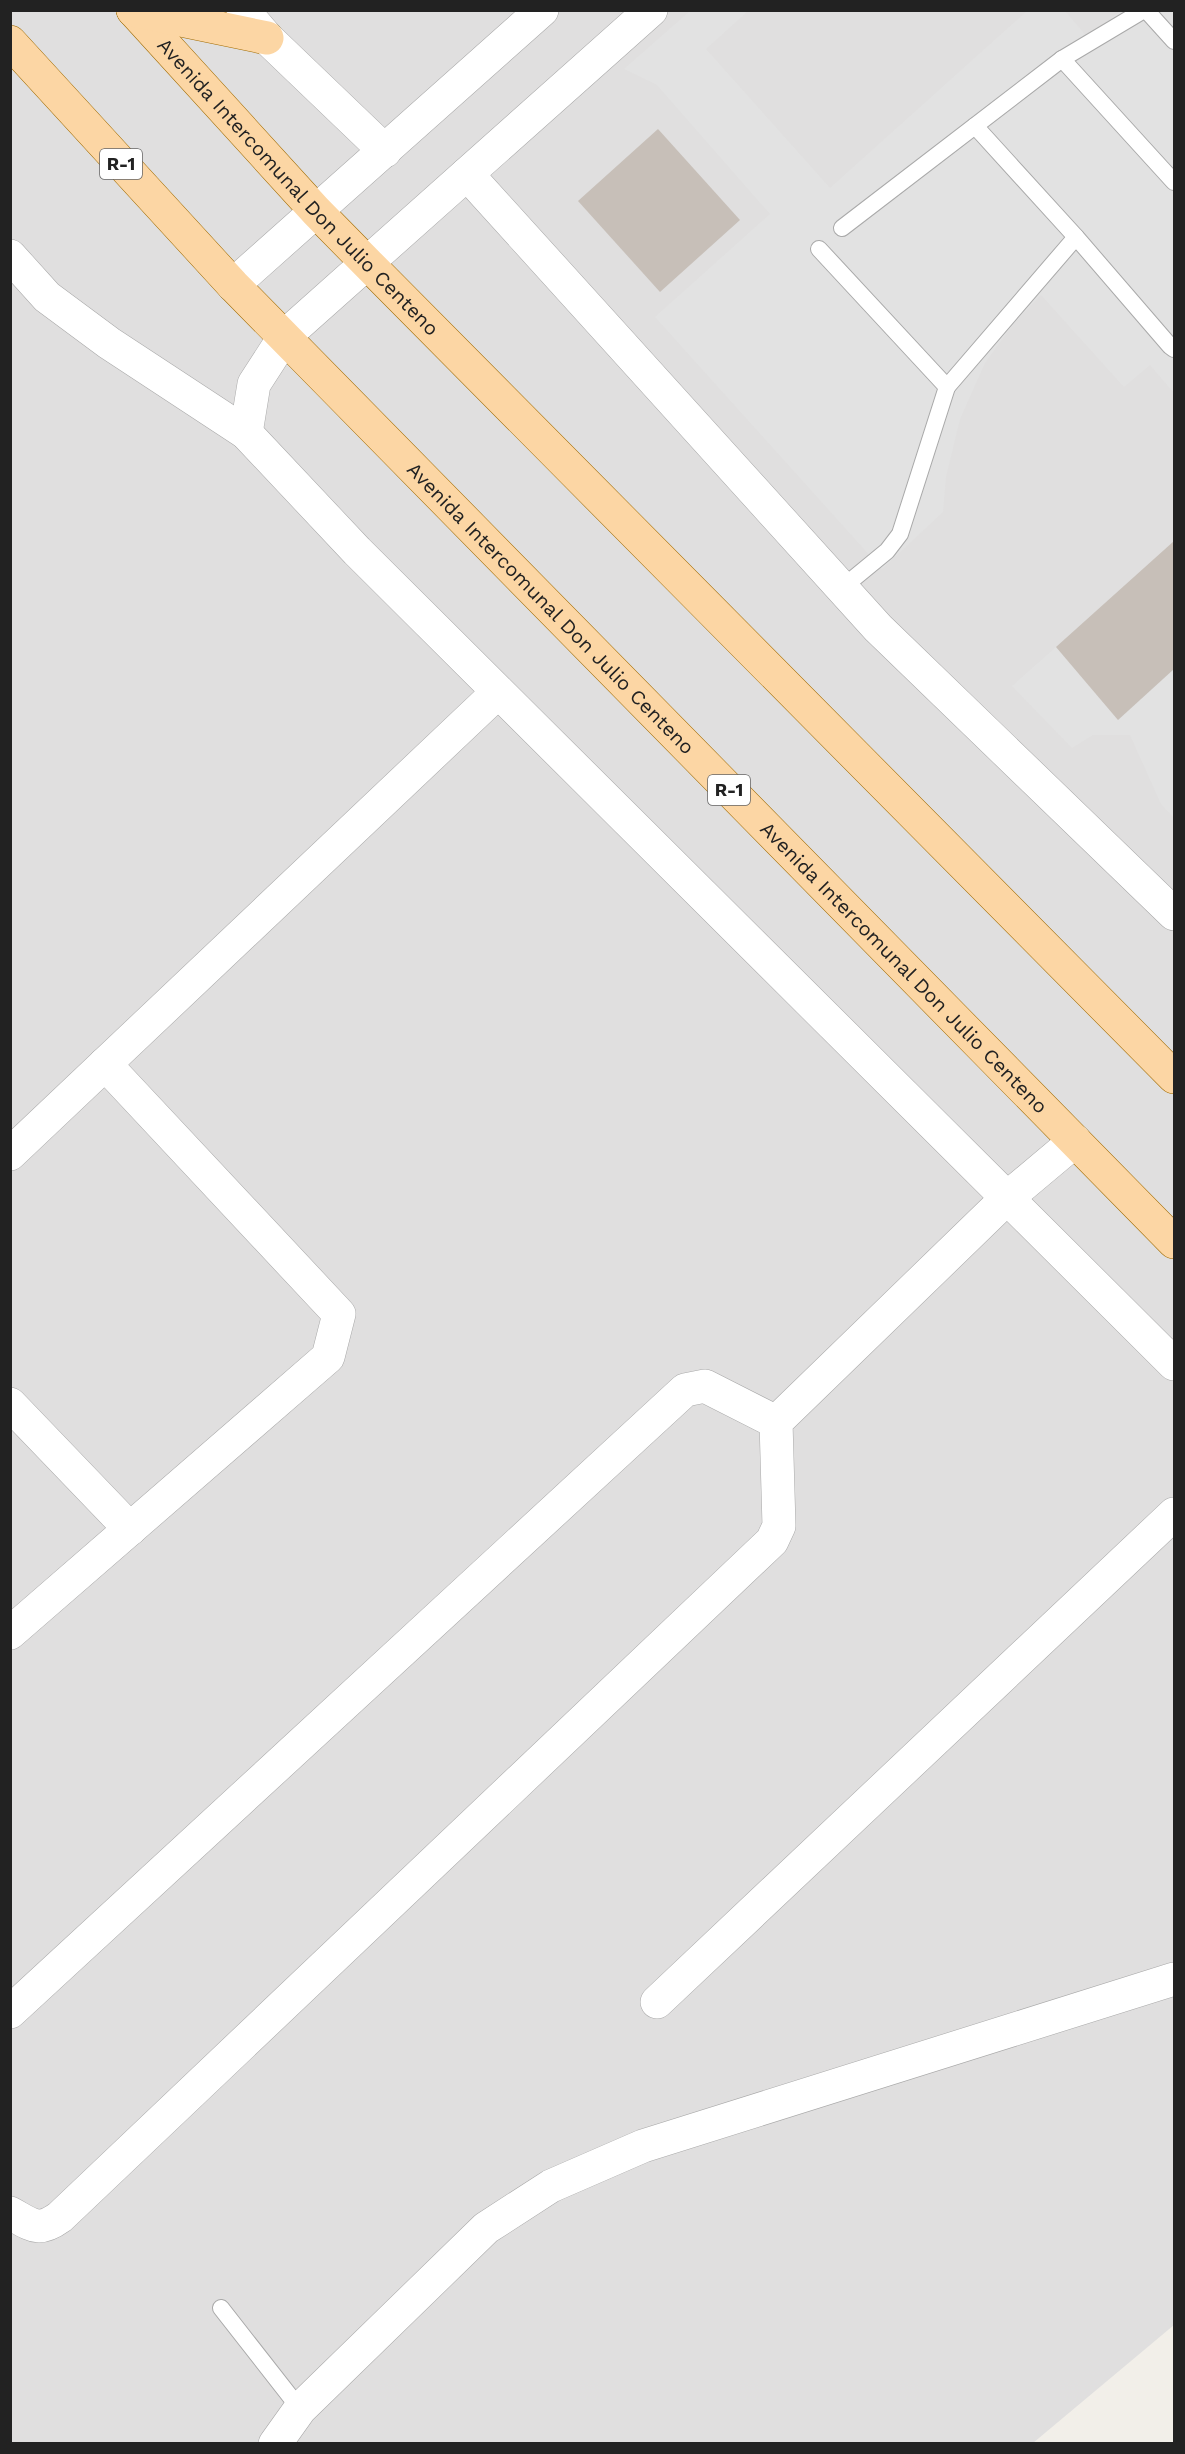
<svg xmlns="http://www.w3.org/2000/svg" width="1185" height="2454" font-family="'Work Sans',sans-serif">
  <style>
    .residential { fill: #e0dfdf }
    .parking { fill: #e2e2e2 }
    .building { fill: #c7bfb8 }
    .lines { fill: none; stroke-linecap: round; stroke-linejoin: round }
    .service-casing { stroke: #a9a9a9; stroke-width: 18 }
    .minor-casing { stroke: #a9a9a9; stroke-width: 34 }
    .primary-casing { stroke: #a06b00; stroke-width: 34 }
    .service { stroke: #fff; stroke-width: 16 }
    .minor { stroke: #fff; stroke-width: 33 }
    .primary { stroke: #fcd6a4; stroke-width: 33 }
    .labels { text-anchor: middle; stroke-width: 4.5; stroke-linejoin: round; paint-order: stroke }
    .shield { fill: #fff; stroke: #646464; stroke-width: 1.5 }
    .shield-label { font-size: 18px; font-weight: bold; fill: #222 }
    .street-label { font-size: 20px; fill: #222; stroke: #fff }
  </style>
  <rect width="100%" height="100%" fill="#f2efe9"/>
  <path class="residential" d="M11 11H1174V2325L1033 2443 11 2444Z"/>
  <g class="parking">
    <path d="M690 11H748L706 49 830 188 1027 11H1065L1088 38 1120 11H1174V393L1150 365 1124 387 1041 295 1014 323 985 363 960 419 946 477 943 512 882 569 655 317 770 214 657 85 624 69Z"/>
    <path d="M1056 647 1118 720 1174 669V818L1161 804 1130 735H1093L1072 748 1012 686Z"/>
  </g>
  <g class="building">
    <path d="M658 129 740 220 660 292 578 201Z"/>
    <path d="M1174 541V669L1118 720 1056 647Z"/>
  </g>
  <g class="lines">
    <defs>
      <g id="service">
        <path d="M1146 10 1174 41"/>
        <path d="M1062 59 1174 182"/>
        <path d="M975 126 1076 237 1170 346 1174 349"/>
        <path d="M842 228 1062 59 1144 10"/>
        <path d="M819 249 947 387 1076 237"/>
        <path d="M842 588 887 551 900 534 947 387"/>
        <path d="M221 2308 300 2409"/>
      </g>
      <g id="minor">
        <path d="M243 10 267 38 385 151"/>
        <path d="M467 174 878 628 1174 914"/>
        <path d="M10 256 47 297 109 343 246 433 357 551 1174 1364"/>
        <path d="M233 285 542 10"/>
        <path d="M246 433 254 384 285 336 651 10"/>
        <path d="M10 1154 498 692"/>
        <path d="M10 1404 130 1529"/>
        <path d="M10 1633 328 1357 339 1314 105 1064"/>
        <path d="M657 2002 1174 1514"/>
        <path d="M10 2012 685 1390 705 1386 776 1422"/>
        <path d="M10 2213C32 2225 38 2233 60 2217L772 1541 779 1526 776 1422 1007 1198 1075 1141"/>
        <path d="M275 2444 300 2409 486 2228 551 2186 643 2146 1174 1979"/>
      </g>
      <g id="primary">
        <path id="s1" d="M133 10 316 211 368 264 1174 1077"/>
        <path d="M133 10 267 38"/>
        <path id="s2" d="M10 42 233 285 1174 1242"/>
      </g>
    </defs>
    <use href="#service" class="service-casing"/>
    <use href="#minor" class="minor-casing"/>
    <use href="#primary" class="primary-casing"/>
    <use href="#service" class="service"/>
    <use href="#minor" class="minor"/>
    <use href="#primary" class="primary"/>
  </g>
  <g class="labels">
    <g class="shield">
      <rect x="100" y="149" width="42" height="30" rx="4.5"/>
      <rect x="708" y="775" width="42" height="30" rx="4.5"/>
    </g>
    <g class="shield-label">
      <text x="121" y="170">R-1</text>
      <text x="729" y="796">R-1</text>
    </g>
    <g class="street-label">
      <text dy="7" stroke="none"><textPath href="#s1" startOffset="242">Avenida Intercomunal Don Julio Centeno</textPath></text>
      <text dy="7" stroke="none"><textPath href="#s2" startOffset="783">Avenida Intercomunal Don Julio Centeno</textPath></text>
      <text dy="7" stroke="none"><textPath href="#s2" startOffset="1287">Avenida Intercomunal Don Julio Centeno</textPath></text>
    </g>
  </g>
  <rect width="1185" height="2454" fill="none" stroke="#222222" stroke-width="24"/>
</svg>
